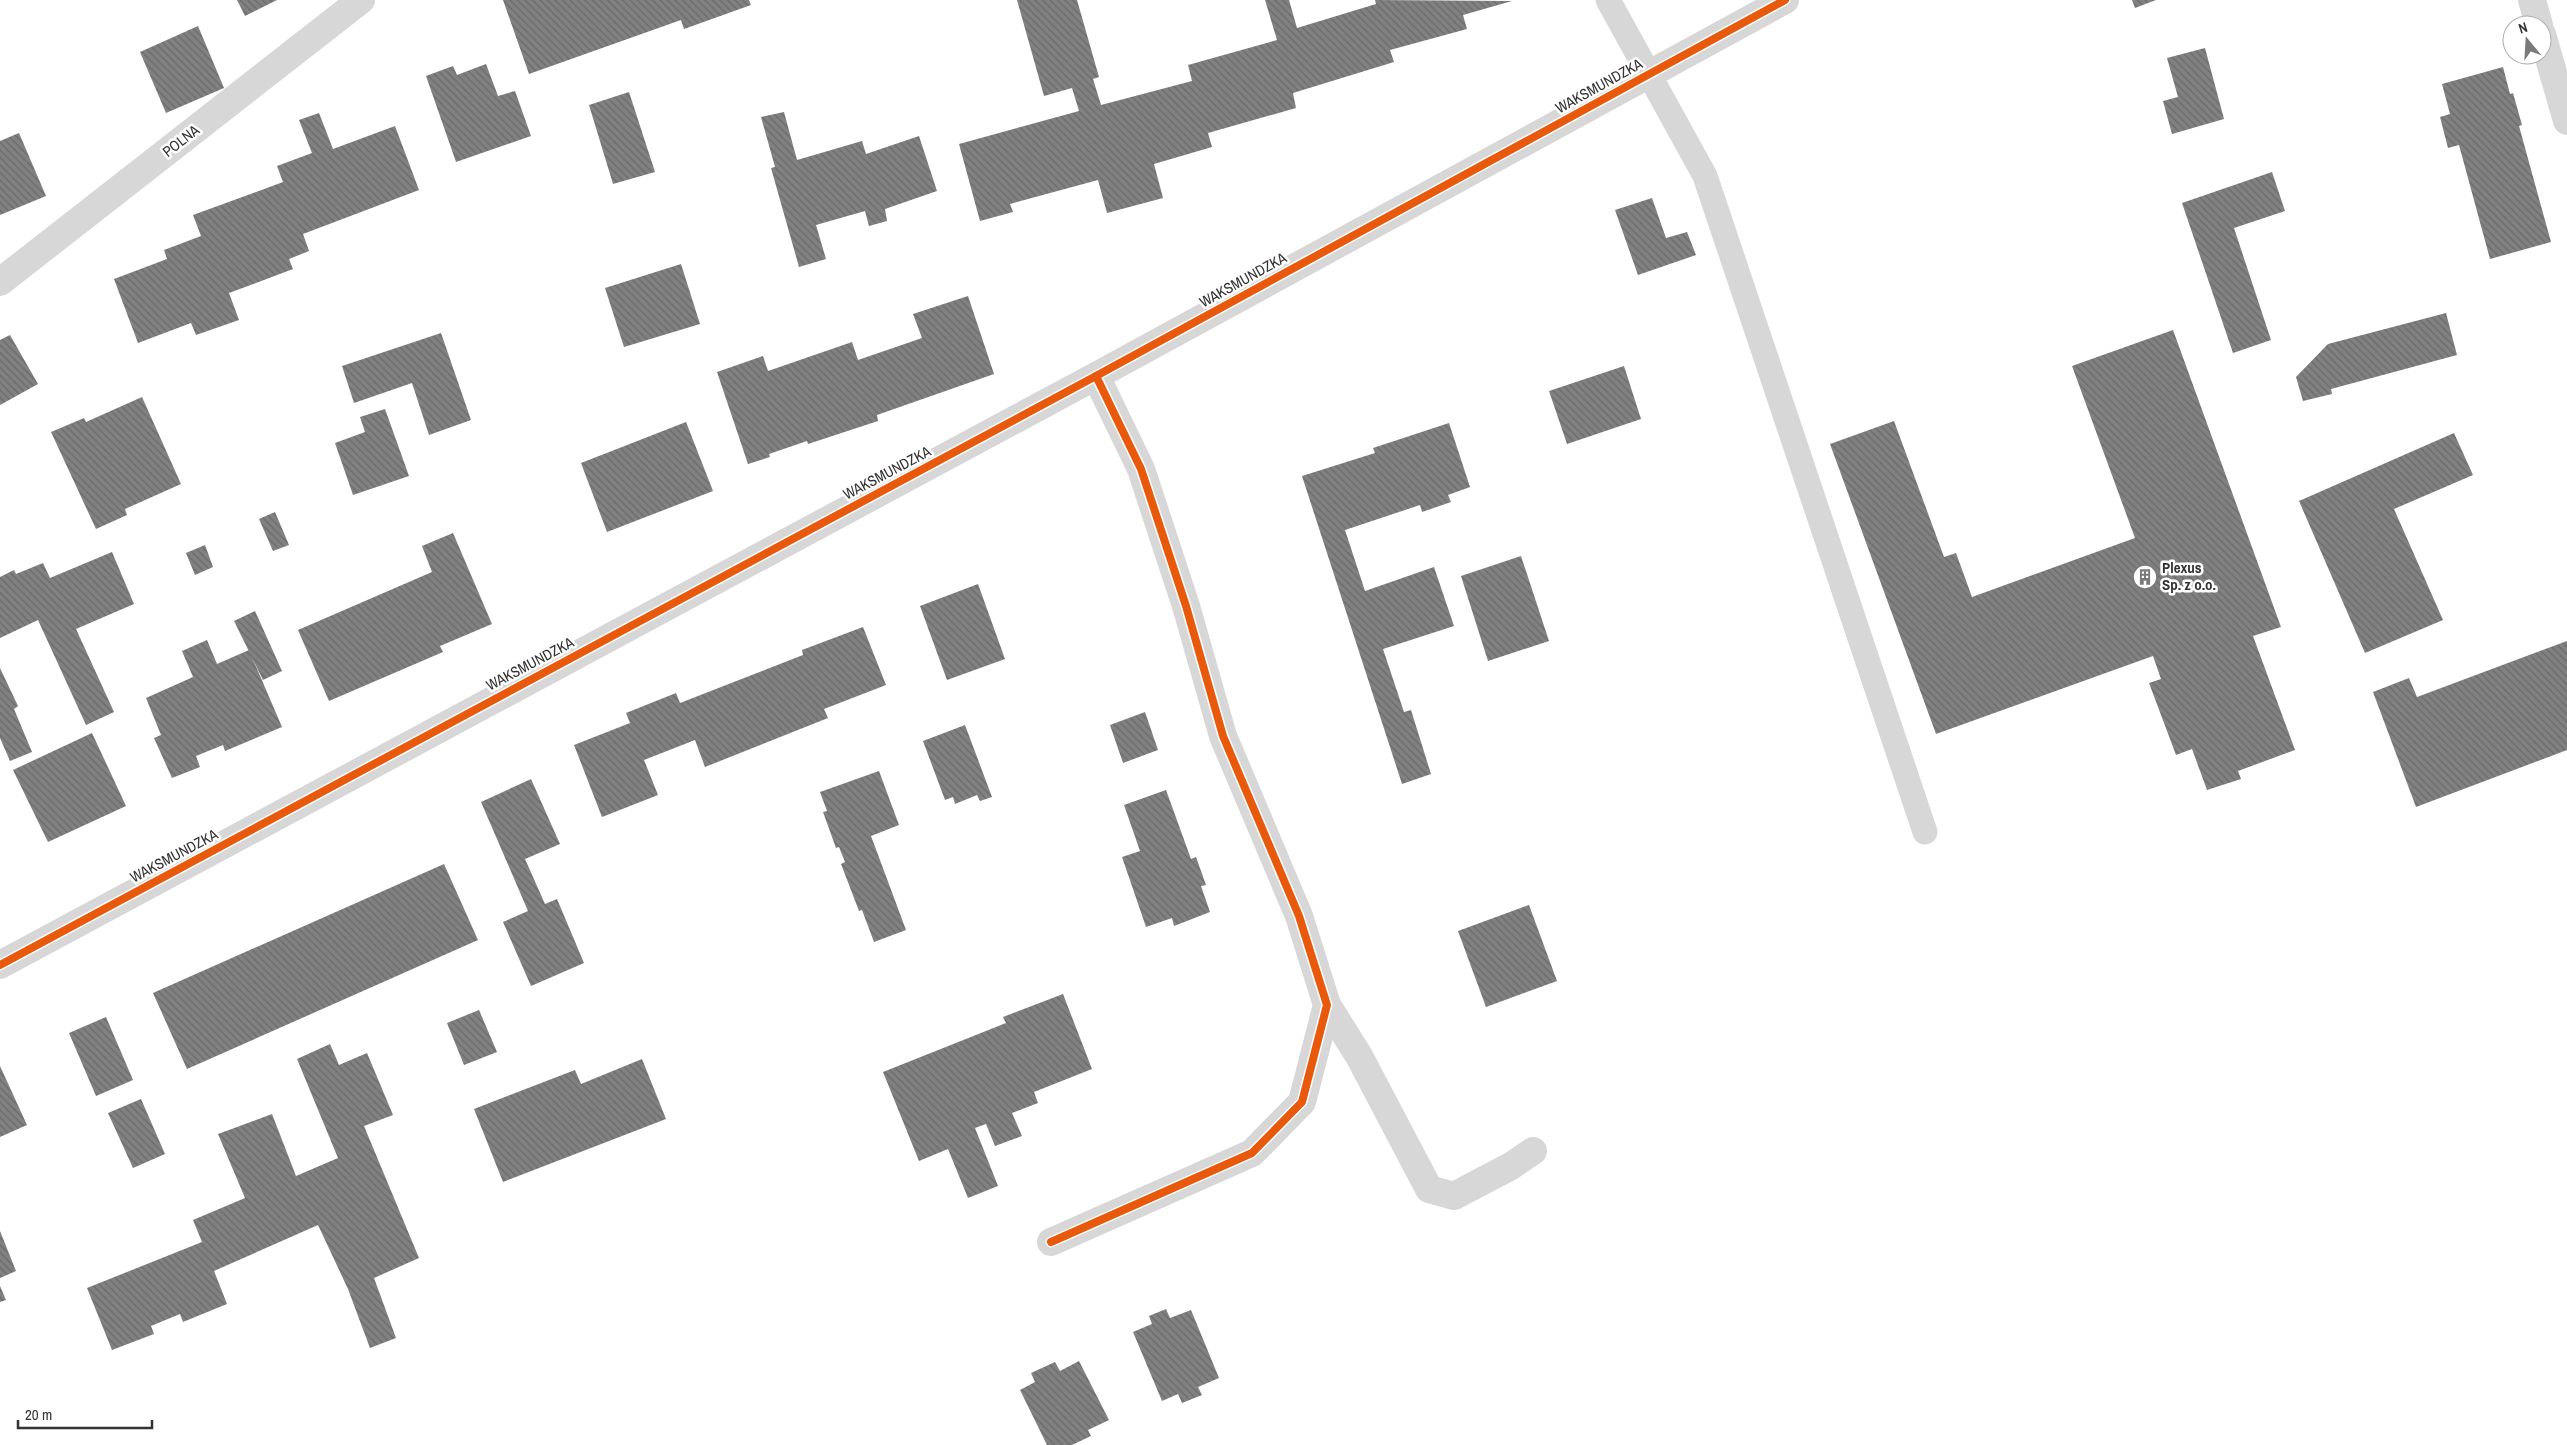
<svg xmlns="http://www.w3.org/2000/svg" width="2567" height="1445" font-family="'Archivo Narrow',sans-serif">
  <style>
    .building { fill: url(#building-back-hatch) }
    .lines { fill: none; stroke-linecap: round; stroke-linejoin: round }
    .lane { stroke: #d7d7d7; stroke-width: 25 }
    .street { stroke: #d7d7d7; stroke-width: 28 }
    .cycleway-casing { stroke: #fff; stroke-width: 11 }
    .cycleway { stroke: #e8590c; stroke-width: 8 }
    .labels { text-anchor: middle; stroke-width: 5; stroke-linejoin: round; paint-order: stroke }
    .street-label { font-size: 15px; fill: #333; stroke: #fff }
    .poi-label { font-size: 15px; font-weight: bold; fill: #333; stroke: #fff; text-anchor: start }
  </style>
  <defs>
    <pattern id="building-back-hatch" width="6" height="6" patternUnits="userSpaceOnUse" patternTransform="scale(1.25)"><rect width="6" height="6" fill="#818181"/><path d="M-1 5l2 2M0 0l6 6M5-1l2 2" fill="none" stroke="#6a6a6a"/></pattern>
  </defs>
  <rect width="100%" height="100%" fill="#fff"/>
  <g class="building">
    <path d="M237 0H277L245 16Z"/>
    <path d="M503 0H749L751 5 684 29 681 20 529 74Z"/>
    <path d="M1017 0H1077L1099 77 1093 79 1101 105 1192 81 1188 65 1277 40 1265 0H1289L1297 28 1376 4 1375 0 1512 1 1463 15 1467 29 1390 50 1394 62 1293 93 1296 108 1208 133 1212 147 1154 164 1163 198 1107 213 1098 180 1010 204 1013 212 980 221 959 144 1079 111 1072 88 1044 96Z"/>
    <path d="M2132 0H2156L2135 8Z"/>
    <path d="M198 26 224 88 166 113 140 52Z"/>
    <path d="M2205 48 2224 119 2172 134 2163 101 2178 97 2167 58Z"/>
    <path d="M486 64 498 96 515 91 531 136 456 162 426 76 453 66 457 75Z"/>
    <path d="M2503 67 2510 94 2513 93 2522 125 2519 126 2551 242 2490 259 2459 145 2448 148 2440 117 2450 114 2442 84Z"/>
    <path d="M629 92 655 172 613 184 589 105Z"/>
    <path d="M784 112 797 160 862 141 866 154 919 136 937 191 885 209 887 221 869 226 865 211 816 225 826 259 799 267 771 168 775 167 761 117Z"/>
    <path d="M319 113 333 149 395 126 419 190 303 234 309 251 289 259 293 269 229 293 239 320 196 335 191 323 138 343 114 279 167 259 164 250 201 236 193 215 283 182 277 166 312 153 299 120Z"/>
    <path d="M19 133 46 196 0 215V141Z"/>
    <path d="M2272 172 2285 211 2234 228 2271 340 2233 353 2182 203Z"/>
    <path d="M1652 198 1666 238 1687 232 1696 255 1638 275 1615 210Z"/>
    <path d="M681 264 700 324 624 347 605 288Z"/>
    <path d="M968 296 994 374 877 415 878 421 808 444 807 441 769 454 770 457 748 464 717 372 763 356 768 371 852 342 858 360 922 338 913 314Z"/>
    <path d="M2446 313 2457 355 2331 389 2332 394 2303 401 2296 377 2328 344Z"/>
    <path d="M2173 330 2281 627 2253 636 2295 750 2238 771 2241 779 2207 790 2192 749 2176 755 2149 683 2161 679 2153 656 1936 734 1830 444 1894 421 1944 557 1956 553 1972 597 2135 538 2072 366Z"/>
    <path d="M441 333 471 420 429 435 412 383 354 403 342 366Z"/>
    <path d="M10 335 38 384 0 405V340Z"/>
    <path d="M1624 366 1641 419 1567 444 1549 391Z"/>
    <path d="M142 397 181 484 125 509 127 515 96 529 51 432 84 418 86 422Z"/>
    <path d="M385 409 409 476 353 495 335 443 365 432 360 417Z"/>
    <path d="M686 422 713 491 607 532 581 463Z"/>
    <path d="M1449 423 1470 487 1448 495 1451 502 1422 512 1420 505 1345 530 1365 591 1434 567 1454 626 1383 649 1404 712 1411 710 1431 774 1402 784 1302 476 1375 453 1373 448Z"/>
    <path d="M2454 433 2473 475 2394 509 2443 620 2365 653 2299 501Z"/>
    <path d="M275 512 289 545 273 551 259 519Z"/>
    <path d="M453 533 492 624 440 646 443 652 329 701 298 630 432 572 422 546Z"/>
    <path d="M205 545 213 567 195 575 186 553Z"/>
    <path d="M112 552 134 604 76 629 114 712 86 725 38 620 0 638V577L14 570 16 574 43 563 50 578Z"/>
    <path d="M1521 556 1549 641 1488 661 1461 576Z"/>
    <path d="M978 584 1005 659 947 680 920 606Z"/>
    <path d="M255 611 282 671 263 680 234 621Z"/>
    <path d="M863 627 886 685 824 709 828 718 705 767 695 740 644 760 658 795 602 817 574 745 630 723 626 713 676 693 680 703 803 655 802 650Z"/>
    <path d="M207 640 217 664 249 650 282 727 225 751 223 745 196 756 200 767 172 778 154 738 161 735 146 698 193 677 182 651Z"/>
    <path d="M2567 641V750L2416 807 2373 692 2409 678 2417 697Z"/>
    <path d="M0 668 18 706 14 709 32 752 10 761 0 738Z"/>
    <path d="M1145 712 1158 750 1123 763 1110 725Z"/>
    <path d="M965 725 992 797 980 801 977 795 955 804 953 797 945 800 923 741Z"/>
    <path d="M92 733 126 806 48 842 13 770Z"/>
    <path d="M879 771 899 825 871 836 906 930 874 942 862 910 859 911 841 864 845 862 839 847 836 848 823 812 827 811 820 792Z"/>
    <path d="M531 779 560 844 525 859 545 904 557 899 584 963 531 986 503 922 528 911 481 802Z"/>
    <path d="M1166 790 1191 859 1196 857 1206 885 1201 886 1210 912 1174 926 1172 918 1146 927 1122 857 1140 851 1124 805Z"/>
    <path d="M444 864 478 940 187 1069 153 993Z"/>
    <path d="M1529 905 1557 981 1486 1007 1458 931Z"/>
    <path d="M1063 994 1092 1069 1034 1092 1038 1103 1012 1113 1022 1136 995 1146 986 1124 975 1128 998 1186 968 1198 948 1149 919 1161 883 1072 1006 1023 1003 1017Z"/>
    <path d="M479 1010 497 1052 464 1065 447 1023Z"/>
    <path d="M106 1017 133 1080 96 1096 69 1033Z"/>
    <path d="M330 1044 339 1065 367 1053 393 1115 364 1126 419 1258 374 1278 396 1338 370 1348 348 1289 318 1225 214 1271 227 1304 183 1322 180 1314 151 1326 154 1334 112 1350 87 1288 202 1242 193 1220 245 1198 218 1134 272 1114 296 1176 338 1158 297 1059Z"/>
    <path d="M642 1059 666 1119 503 1182 474 1109 575 1070 581 1084Z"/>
    <path d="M0 1066 27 1125 0 1137Z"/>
    <path d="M141 1099 165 1154 133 1168 108 1113Z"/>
    <path d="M0 1231 16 1271 0 1278Z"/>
    <path d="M0 1286 6 1300 0 1302Z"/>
    <path d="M1166 1309 1170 1318 1191 1310 1219 1378 1198 1387 1202 1395 1182 1403 1178 1394 1162 1401 1133 1332 1152 1324 1149 1316Z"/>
    <path d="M1079 1361 1109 1420 1088 1430 1091 1436 1072 1445H1047L1020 1390 1035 1382 1031 1373 1055 1362 1060 1371Z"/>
  </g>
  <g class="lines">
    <path class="lane" d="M1608 0 1705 176 1925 832"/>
    <g class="street">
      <path d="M2532 0 2539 25"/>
      <path d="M2542 34 2567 121"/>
      <path d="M0 282 361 0"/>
      <path d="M0 965 1096 376 1785 0"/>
      <path d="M1327 1005 1359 1056 1429 1189 1454 1196 1511 1166 1533 1151"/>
      <path d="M1051 1242 1252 1153 1302 1102 1327 1005 1299 916 1223 736 1186 606 1141 469 1096 376"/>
    </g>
    <defs>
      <g id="cycleway">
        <path d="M0 965 1096 376 1785 0"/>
        <path d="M1051 1242 1252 1153 1302 1102 1327 1005 1299 916 1223 736 1186 606 1141 469 1096 376"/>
      </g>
    </defs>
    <use href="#cycleway" class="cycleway-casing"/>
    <use href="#cycleway" class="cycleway"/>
  </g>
  <defs>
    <symbol id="building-ring" viewBox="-11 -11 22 22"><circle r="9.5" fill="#fff" stroke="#7a7a7a" stroke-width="1.5"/><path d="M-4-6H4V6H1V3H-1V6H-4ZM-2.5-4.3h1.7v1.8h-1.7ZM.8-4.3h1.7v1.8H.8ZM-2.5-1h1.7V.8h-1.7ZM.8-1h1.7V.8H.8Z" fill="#7a7a7a"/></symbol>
  </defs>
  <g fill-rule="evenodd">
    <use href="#building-ring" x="2131" y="563" width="28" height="28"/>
  </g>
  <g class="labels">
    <g class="street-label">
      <text transform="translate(1599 86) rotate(-29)" y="5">WAKSMUNDZKA</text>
      <text transform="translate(181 141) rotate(-38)" y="5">POLNA</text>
      <text transform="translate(1243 280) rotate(-29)" y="5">WAKSMUNDZKA</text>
      <text transform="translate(887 473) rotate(-28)" y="5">WAKSMUNDZKA</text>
      <text transform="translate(530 664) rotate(-28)" y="5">WAKSMUNDZKA</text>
      <text transform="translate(174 856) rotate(-28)" y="5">WAKSMUNDZKA</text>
    </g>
    <g class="poi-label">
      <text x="2162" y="573">Plexus<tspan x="2162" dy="17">Sp. z o.o.</tspan></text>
    </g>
  </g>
  <g transform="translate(2527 40) rotate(342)"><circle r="24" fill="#ffffff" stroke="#adadad"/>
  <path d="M0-4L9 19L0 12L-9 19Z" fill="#7a7a7a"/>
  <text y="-8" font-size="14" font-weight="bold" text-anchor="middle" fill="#333333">N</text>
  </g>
  <path d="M18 1420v8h134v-8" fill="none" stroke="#333333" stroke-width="2.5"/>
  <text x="25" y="1420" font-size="15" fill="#333333" stroke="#ffffff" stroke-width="4" paint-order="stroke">20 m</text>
</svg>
